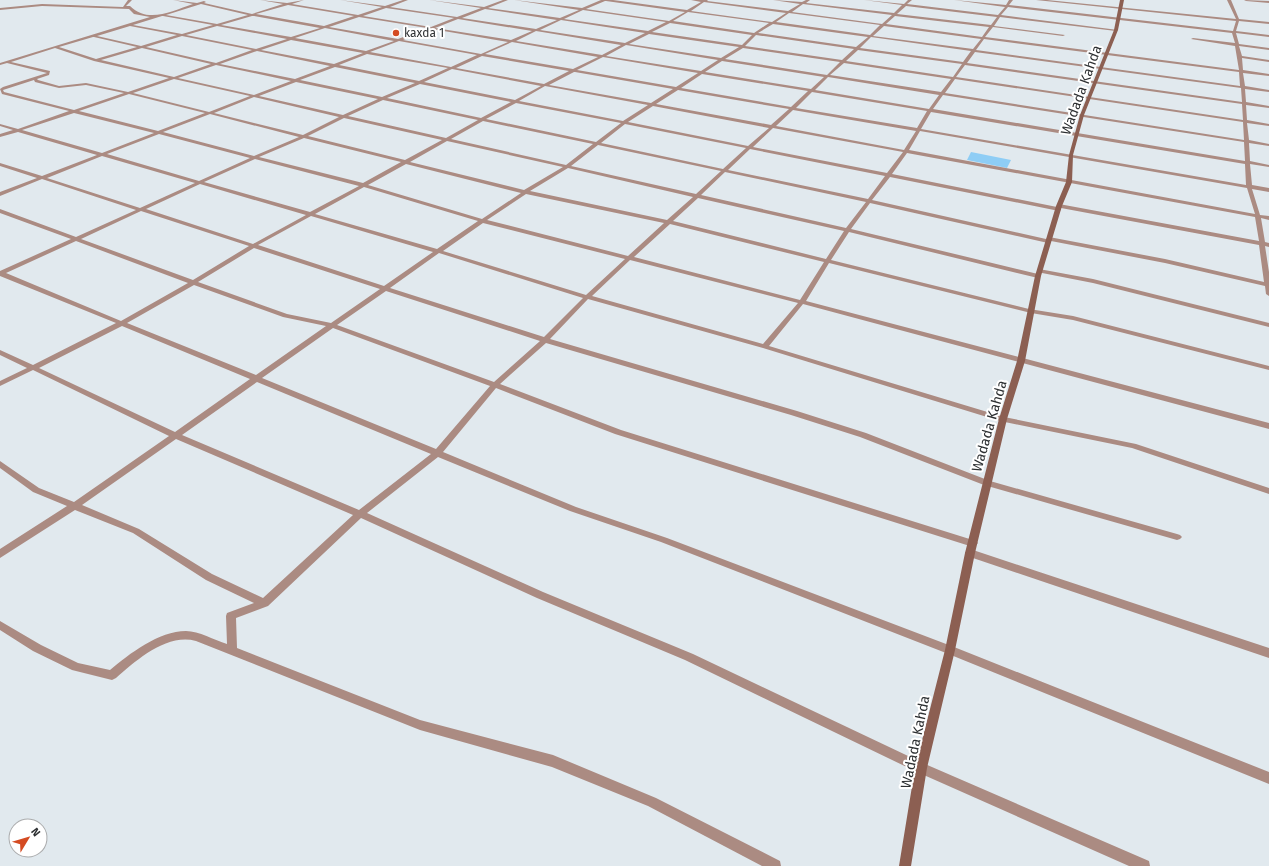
<svg xmlns="http://www.w3.org/2000/svg" width="1269" height="866" font-family="'Fira Sans',sans-serif">
  <style>
    .green { fill: #8ecdf5 }
    .lines { fill: none; stroke-linecap: round; stroke-linejoin: round }
    .street { fill: #ab8b82; fill-rule: evenodd }
    .secondary { fill: #8c5f52; fill-rule: evenodd }
    .poi-dot { fill: #d44b22; stroke: #fff; stroke-width: 1.5 }
    .labels { text-anchor: middle; stroke-width: 4; stroke-linejoin: round; paint-order: stroke }
    .far-poi-label { font-size: 12px; fill: #2d3032; stroke: #fff; text-anchor: start }
    .street-label { font-size: 14px; fill: #2d3032; stroke: #fff }
  </style>
  <rect width="100%" height="100%" fill="#e1e9ee"/>
  <path class="green" d="M971 152 1011 160 1007 168 967 160Z"/>
  <g class="lines">
    <g class="street">
      <path d="M128 0H132L126 6H130C148 24 172 11 193 4L173 0 197 3 204 1 206 2 204 3 252 14 283 4 260 0 287 3 304 0 292 4 358 15 382 7 340 0 385 6 403 0H408L390 7 457 17 481 8 429 0 484 7 503 0H508L488 8 560 18 579 10 514 0 582 8 601 0H613L687 10 701 2 691 0H708L707 1 788 11 800 4 773 0 802 2 806 0H810L806 3 894 13 902 5 864 0 904 4 908 0H912L907 4 998 15 1005 7 954 0 1006 5 1009 0H1013L1009 5 1233 31 1236 21 1036 0H1047L1236 19 1227 0H1231L1239 19 1269 22V24L1239 21 1236 31 1269 35V37L1236 33 1239 44 1269 48V50L1239 46 1242 56 1269 60V62L1242 58 1243 70 1269 74V76L1243 73 1245 86 1269 90V92L1245 89 1246 102 1269 106V108L1246 105 1247 120 1269 124V126L1247 123 1249 140 1269 144V146L1249 143 1250 161 1269 165V167L1250 164 1252 185 1269 188V192L1252 189 1260 215 1269 216V220L1261 218 1265 242 1269 243V247L1265 246 1269 272V296L1266 294 1265 286 1165 263 1051 241 1048 243 870 203 851 229 1038 274 1041 276 1038 278 849 232 831 260 1029 309 1073 316 1269 366V370L1073 320 1031 313 829 263 806 301 1269 423V429L803 304 769 346 1004 417 1136 444 1269 488V494L1132 448 1000 421 763 348 588 299 550 339 797 411 866 433 990 481 1177 534 1180 535 1182 537 1180 539 1177 540 984 485 860 437 791 415 546 343 500 384 621 430 976 541 978 543 976 545 973 547 615 434 496 388 443 452 576 507 667 538 954 647 1269 772V784L946 653 661 542 570 511 438 457 367 513 543 592 693 654 925 764 1149 861 1150 866H1129L917 772 685 660 537 598 361 518 268 606 236 618 237 648 420 720 553 755 656 798 780 861 781 866H762L648 806 552 767 420 730 196 641C166 633 136 661 116 678L112 680 72 670 33 651 0 630V621L41 645 78 663 110 670C129 654 159 631 186 631 199 631 214 640 227 644L226 616 227 613 254 603 206 580 133 533 75 510 0 558V549L67 506 33 492 0 468V461L39 488 74 502 169 436 33 370 0 386V381L27 368 0 355V350L33 365 116 323 0 276V271L71 239 0 213V209L76 237 136 210 42 179 0 196V192L37 178 0 166V163L42 176 97 155 18 132 0 137V134L13 130 0 126V124L18 129 69 111 2 94 0 89 3 87 47 73 7 63 0 65V63L150 17 134 14 129 9 42 6 0 10V8L42 4 123 7ZM605 1H606L685 12 669 21 586 9ZM704 2 786 13 772 22 691 11ZM201 4 248 15 217 24 166 15ZM803 4 892 15 882 24 792 12ZM288 5 354 16 324 26 256 14ZM906 6 997 17 991 25 897 14ZM1008 7 1232 33 1235 43 1193 38 1191 39 1235 46 1239 70 985 37 993 27 1063 36 1065 35 994 26 1000 17 1116 31 1118 30 1001 15ZM386 8 454 18 431 27 363 16ZM485 9 557 20 536 29 462 18ZM583 10 666 22 648 31 564 19ZM688 12 769 23 754 33 673 21ZM789 13 880 25 870 35 776 22ZM162 16H163L213 25 182 34 133 25ZM252 16H254L320 28 291 37 221 25ZM895 16 989 27 982 37 886 24ZM359 17 427 28 398 39 329 27ZM458 19 532 31 511 40 435 28ZM561 20 645 33 625 43 540 30ZM670 23 752 35 742 45 652 32ZM773 24 868 37 856 47 758 33ZM130 26 177 35 141 46 97 36ZM217 26 287 39 256 49 186 35ZM884 26 981 39 973 49 873 36ZM325 28 394 41 366 51 295 38ZM432 29 508 42 481 54 403 40ZM536 31 621 45 602 55 516 41ZM649 34 739 47 721 58 629 44ZM756 35 854 49 842 60 745 46ZM182 36 252 50 216 63 146 47ZM93 37H94L137 47 96 59 59 47ZM871 37 971 51 963 62 860 48ZM984 39 1239 72 1240 86 976 50ZM291 40 363 53 334 64 261 50ZM399 41 477 55 451 67 370 52ZM512 42 598 57 573 69 485 54ZM626 45 718 60 701 71 606 56ZM55 48 94 61 169 78 128 92 86 83 59 86 38 80 37 79 49 75 50 71 11 62ZM142 48 211 64 174 77 101 60ZM743 48 840 62 827 75 725 59ZM858 50 962 64 953 77 846 61ZM257 51 330 66 295 79 220 64ZM975 52 1241 88 1242 102 967 63ZM367 54 448 68 419 81 339 65ZM482 56 569 71 544 84 456 68ZM603 57 698 73 676 87 577 70ZM722 61 824 77 811 89 705 72ZM844 63 951 79 941 92 830 75ZM216 65 291 81 254 95 178 78ZM965 65 1242 104 1243 120 956 77ZM335 67 415 83 382 97 300 80ZM452 69 541 86 515 100 424 82ZM574 72H575L673 89 651 103 549 85ZM702 74 808 91 791 107 681 88ZM828 77 939 95 929 109 815 90ZM174 79 250 96 209 112 133 93ZM955 79 1243 122 1244 140 945 93ZM34 80 35 82 59 88 86 85 124 93 74 110 4 92 3 90ZM296 82 378 99 343 115 259 96ZM420 84 511 102 481 118 387 98ZM545 86 648 105 623 121 519 101ZM678 90 789 109 771 125 656 104ZM812 92 927 111 917 128 796 108ZM129 94 205 113 158 131 79 111ZM943 95 1244 142 1245 161 933 109ZM254 97 339 117 303 135 214 113ZM383 100 478 120 446 138 348 116ZM516 103 621 123 596 142 486 119ZM653 106 769 128 748 146 628 122ZM793 110 916 131 904 150 776 126ZM931 112 1245 164 1246 185 921 129ZM74 113 154 133 102 153 22 130ZM210 114 299 137 254 156 163 132ZM344 118 442 140 405 160 308 136ZM483 121 593 144 566 165 451 139ZM625 124 746 148 723 169 601 143ZM773 128 903 152 887 173 753 147ZM920 131 1247 188 1255 214 909 150ZM159 134 250 158 199 181 107 154ZM304 138 401 162 363 183 259 157ZM447 141 563 167 524 190 410 162ZM598 145 721 171 696 194 571 166ZM750 149 885 176 868 199 728 170ZM907 153 1255 217 1259 241 1059 204 1057 205V207L892 174ZM102 156 195 183 140 208 47 178ZM255 159 359 186 310 212 204 182ZM406 164 521 193 482 219 368 185ZM568 168 693 197 667 220 530 191ZM725 172 866 202 846 228 701 195ZM890 177 1059 211 1061 210V208L1259 245 1264 282 1165 259 1049 237 1046 239 872 200ZM200 184 306 215 253 244 146 209ZM364 187 478 221 437 249 315 214ZM526 194 664 223 628 256 487 220ZM698 198 844 231 826 259 673 221ZM141 211 249 246 193 280 81 239ZM311 216 433 252 384 286 258 245ZM483 223 625 259 586 295 443 251ZM670 224 824 262 800 300 634 257ZM76 241 188 283 121 321 6 273ZM254 248 380 289 331 323 287 314 198 282ZM439 253 583 298 544 337 390 288ZM630 260 798 303 763 344 592 296ZM194 285 283 317 326 326 256 375 127 323ZM386 291 540 341 494 382 337 325ZM122 326 250 379 175 432 39 368ZM333 328 490 386 436 449 262 378ZM257 382 431 454 359 510 182 435ZM176 439 353 515 263 598 212 574 139 529 82 505Z"/>
      <path d="M1244 0 1269 1V3L1246 1Z"/>
      <path d="M1039 269 1093 279 1269 323V327L1093 283 1037 272V270Z"/>
      <path d="M970 549 1269 648V658L967 556 965 553 967 550Z"/>
    </g>
    <path class="secondary" d="M1120 0H1124L1118 30 1084 115 1073 155 1072 182 1062 206 1041 276 1025 361 1007 419 975 553 955 650 927 768 911 866H899L915 768 945 650 965 553 999 419 1017 361 1035 276 1056 206 1066 182 1069 155 1080 115 1114 30Z"/>
  </g>
  <circle class="poi-dot" cx="396" cy="33" r="4"/>
  <g class="labels">
    <g class="far-poi-label">
      <text x="404" y="37">kaxda 1</text>
    </g>
    <g class="street-label">
      <text transform="translate(1081 90) rotate(-70)" y="5">Wadada Kahda</text>
      <text transform="translate(989 426) rotate(-74)" y="5">Wadada Kahda</text>
      <text transform="translate(915 742) rotate(-78)" y="5">Wadada Kahda</text>
    </g>
  </g>
  <g transform="translate(28 838) rotate(52)"><circle r="19" fill="#ffffff" stroke="#abacad"/>
  <path d="M0-3L7 15L0 10L-7 15Z" fill="#d44b22"/>
  <text y="-6" font-size="11" font-weight="bold" text-anchor="middle" fill="#2d3032">N</text>
  </g>
</svg>
